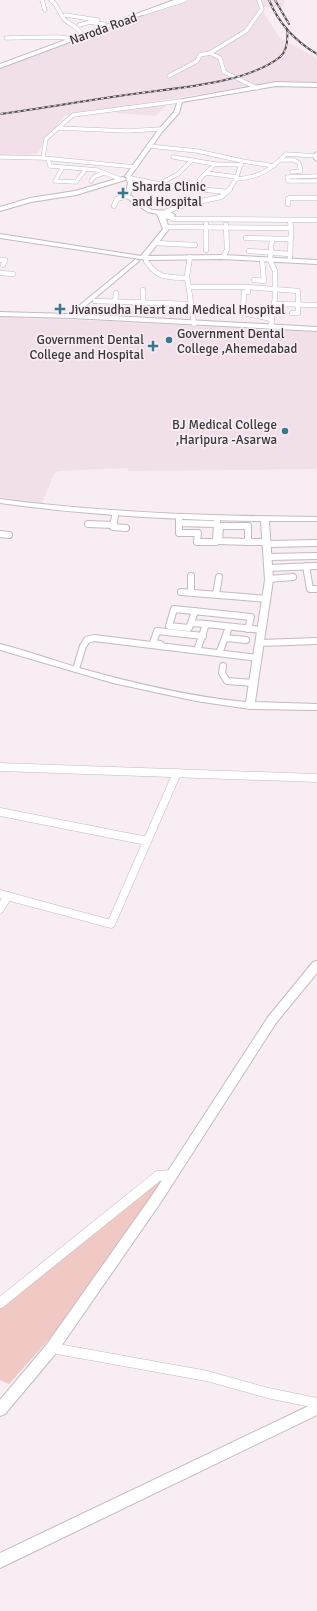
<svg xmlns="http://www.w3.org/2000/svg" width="317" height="1611" font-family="Signika,sans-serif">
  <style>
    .built { fill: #f1e0ea }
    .green { fill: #f0c9c5 }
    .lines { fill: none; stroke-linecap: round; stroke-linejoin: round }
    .street-far4-casing { stroke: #c3bac0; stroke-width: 4.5 }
    .street-far3-casing { stroke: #c3bac0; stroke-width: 5.5 }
    .street-far2-casing { stroke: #c3bac0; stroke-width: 8 }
    .street-far1-casing { stroke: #c3bac0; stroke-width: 9 }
    .street-casing { stroke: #c3bac0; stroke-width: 11 }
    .secondary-casing { stroke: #c3bac0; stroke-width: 2 }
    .primary-casing { stroke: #c3bac0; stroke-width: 2 }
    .street-far4 { stroke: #fff; stroke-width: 3.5 }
    .street-far3 { stroke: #fff; stroke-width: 4.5 }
    .street-far2 { stroke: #fff; stroke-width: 6 }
    .street-far1 { stroke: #fff; stroke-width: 8 }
    .street { stroke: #fff; stroke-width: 10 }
    .secondary { fill: #fff; fill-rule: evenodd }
    .primary { fill: #fff; fill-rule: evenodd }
    .rail-casing { stroke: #524d50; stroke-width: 2 }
    .rail { stroke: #f7edf3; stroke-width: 1; stroke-dasharray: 3; stroke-linecap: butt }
    .poi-dot { fill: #3a768d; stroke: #f7edf3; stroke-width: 1.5 }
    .labels { text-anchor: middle; stroke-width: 3.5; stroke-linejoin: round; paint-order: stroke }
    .far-street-label { font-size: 13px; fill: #3a3639; stroke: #f7edf3 }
    .far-poi-label { font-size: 13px; fill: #3a3639; stroke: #f7edf3; text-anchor: start }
  </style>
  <rect width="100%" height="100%" fill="#f7edf3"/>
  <g class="built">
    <path d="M190 0H285L283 7H260L280 38 317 58V82L283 81 64 116 37 154 0 155V68L140 15 167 9Z"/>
    <path d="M169 103 155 116 116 113 120 110Z"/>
    <path d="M0 317 79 320 317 332V469L129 471 127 468 58 471 54 474 42 503 0 497Z"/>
  </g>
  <path class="green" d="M159 1178 162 1182 58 1329 9 1384 0 1380V1302Z"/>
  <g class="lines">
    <defs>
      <g id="street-far4">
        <path d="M42 0 45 10"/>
        <path d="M51 0C58 5 59 13 64 19 69 25 76 25 81 33"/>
        <path d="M144 13 185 0"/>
        <path d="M65 15 98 20 94 23"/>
        <path d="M79 25 90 22 104 24"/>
        <path d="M6 38 58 37 73 39"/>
        <path d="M169 76 197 61 200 55 210 53"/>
        <path d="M257 88 224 72 220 58 210 53 246 31 262 9 259 0"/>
        <path d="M58 128 127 131 161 129"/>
        <path d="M149 146 197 151 242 161 236 179"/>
        <path d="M0 157 43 158 135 167"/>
        <path d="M173 157 215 164"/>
        <path d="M43 158 46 139 73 115 180 101"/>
        <path d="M48 159 50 166 97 170 120 179"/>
        <path d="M280 160H294L299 163 301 171 292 172"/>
        <path d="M242 161 274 166"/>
        <path d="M63 167 55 181 76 182 86 169"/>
        <path d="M206 173 237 177"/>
        <path d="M317 176 287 177 288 181H317"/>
        <path d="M131 178 165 185 208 190"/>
        <path d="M91 181 95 176 104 173"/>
        <path d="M161 183 178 174 192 160"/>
        <path d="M197 188 200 179 215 164 241 165"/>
        <path d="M229 190 236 179C260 177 269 171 286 154L317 156"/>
      </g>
      <g id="street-far3">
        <path d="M199 189 227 192"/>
        <path d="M288 204V199L290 198H317"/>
        <path d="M114 206 117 199 127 196"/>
        <path d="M165 212 187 204 221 197 230 189"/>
        <path d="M170 217 174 219 317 220"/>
        <path d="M206 224V250"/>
        <path d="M169 227 291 228 290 220"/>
        <path d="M246 238 290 239"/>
        <path d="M155 243 195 245"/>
        <path d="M249 251 290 254"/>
        <path d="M190 257 187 276 194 324"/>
        <path d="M223 257 227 250 226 225"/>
        <path d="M290 257 291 228"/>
        <path d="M0 260H5L3 265"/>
        <path d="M146 261C158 279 167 277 187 278"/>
        <path d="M0 273 13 274"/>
        <path d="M254 280 264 281 262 260"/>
        <path d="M189 287H247L298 291V313H292"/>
        <path d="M247 287 248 292H244L243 313 272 319"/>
        <path d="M143 290V303"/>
        <path d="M95 301 190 304"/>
        <path d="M115 302 116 293"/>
        <path d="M274 304 317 305"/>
        <path d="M271 326 275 297V271L270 260 272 239"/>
      </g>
      <g id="street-far2">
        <path d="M115 516 113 527 126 528"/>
        <path d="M179 519V533H198L197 542H216L217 521"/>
        <path d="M179 523 217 524"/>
        <path d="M88 524 114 525"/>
        <path d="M220 526H248V542L219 541Z"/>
        <path d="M0 534 9 535"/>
        <path d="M248 542H267"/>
        <path d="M267 544 317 543"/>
        <path d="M268 557 317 556"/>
        <path d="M306 566 310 589H317"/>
        <path d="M268 568 317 566"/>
        <path d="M191 576V592"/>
        <path d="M269 579 293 577"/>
        <path d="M181 592 267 599"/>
        <path d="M216 594 219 577"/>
        <path d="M195 611 191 623 206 624"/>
        <path d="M191 623 189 628 169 626 174 609 251 617 248 629"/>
        <path d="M225 638 246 640"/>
        <path d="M260 643 317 641"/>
        <path d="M160 644 153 643 157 631 203 636"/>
        <path d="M198 648 206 624 262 630"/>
        <path d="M220 651 229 627"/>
        <path d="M223 666 222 673 227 681 254 683"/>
        <path d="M76 669 83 646 87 640 94 638 258 658"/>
      </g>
      <g id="street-far1">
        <path d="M0 767 317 778"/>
        <path d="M0 812 147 841"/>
        <path d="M0 894 111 924 177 773"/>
        <path d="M0 909 8 896"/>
      </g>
      <g id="street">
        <path d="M0 1303 158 1176 172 1175"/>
        <path d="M52 1348 207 1376 268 1393 317 1403"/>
      </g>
      <g id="secondary">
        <path d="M276 82 317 83V87L276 86 182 102 179 113 162 132 130 177 134 183 130 195 152 210 169 211 175 215 171 218 166 219 169 229 148 256 223 255 317 260V264L223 259 147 260 0 238V234L141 256 163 229 157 214 148 212 125 197 128 183 126 179 127 178 125 176 158 130 174 112 178 100Z"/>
        <path d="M317 152V161L314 159V154Z"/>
        <path d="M123 177 126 179 125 180 76 195 31 202 0 211V207L30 198 75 191Z"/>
        <path d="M136 259 139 261 138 262 76 314 317 327V331L72 318 0 316V312L69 314Z"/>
        <path d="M0 499C105 513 211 516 317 517V521H269L273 580 255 702 317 704V710L250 709 196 701 113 683 0 650V644C27 651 53 660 79 668 133 683 190 697 246 702L265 580 261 521C174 520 87 515 0 503Z"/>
        <path d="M317 961V973L276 1023 161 1202 57 1352 5 1414 0 1416V1400L47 1344 153 1194 268 1017 313 962Z"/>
        <path d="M317 1402V1415L0 1568V1553Z"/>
      </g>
      <path id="primary" d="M174 0H182L0 68V64Z"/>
    </defs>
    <use href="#street-far4" class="street-far4-casing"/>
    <use href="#street-far3" class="street-far3-casing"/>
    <use href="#street-far2" class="street-far2-casing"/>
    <use href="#street-far1" class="street-far1-casing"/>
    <use href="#street" class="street-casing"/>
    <use href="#secondary" class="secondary-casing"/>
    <use href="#primary" class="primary-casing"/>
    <use href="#street-far4" class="street-far4"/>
    <use href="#street-far3" class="street-far3"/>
    <use href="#street-far2" class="street-far2"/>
    <use href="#street-far1" class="street-far1"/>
    <use href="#street" class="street"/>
    <use href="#secondary" class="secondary"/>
    <use href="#primary" class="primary"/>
    <defs>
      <g id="rail">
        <path d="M269 0C279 24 295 41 317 54"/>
        <path d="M275 0 289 24"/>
        <path d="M0 114C44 108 89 100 133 94 175 88 246 84 280 57 288 50 288 39 287 29"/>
      </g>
    </defs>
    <use href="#rail" class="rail-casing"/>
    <use href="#rail" class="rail"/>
  </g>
  <g class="poi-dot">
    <path d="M121 187h4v4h4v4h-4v4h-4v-4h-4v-4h4z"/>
    <path d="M58 303h4v4h4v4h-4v4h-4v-4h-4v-4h4z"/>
    <circle cx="169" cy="340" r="4"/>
    <path d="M151 340h4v4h4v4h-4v4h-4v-4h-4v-4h4z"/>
    <circle cx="285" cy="431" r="4"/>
  </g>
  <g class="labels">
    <g class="far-street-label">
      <text transform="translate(103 28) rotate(-20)" y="5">Naroda Road</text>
    </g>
    <g class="far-poi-label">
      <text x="132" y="191">Sharda Clinic<tspan x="132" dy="15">and Hospital</tspan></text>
      <text x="69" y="314">Jivansudha Heart and Medical Hospital</text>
      <text x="177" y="338">Government Dental<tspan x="177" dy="15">College ,Ahemedabad</tspan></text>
      <text x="144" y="344" text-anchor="end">Government Dental<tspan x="144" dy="15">College and Hospital</tspan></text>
      <text x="277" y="429" text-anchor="end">BJ Medical College<tspan x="277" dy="15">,Haripura -Asarwa</tspan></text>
    </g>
  </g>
</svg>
